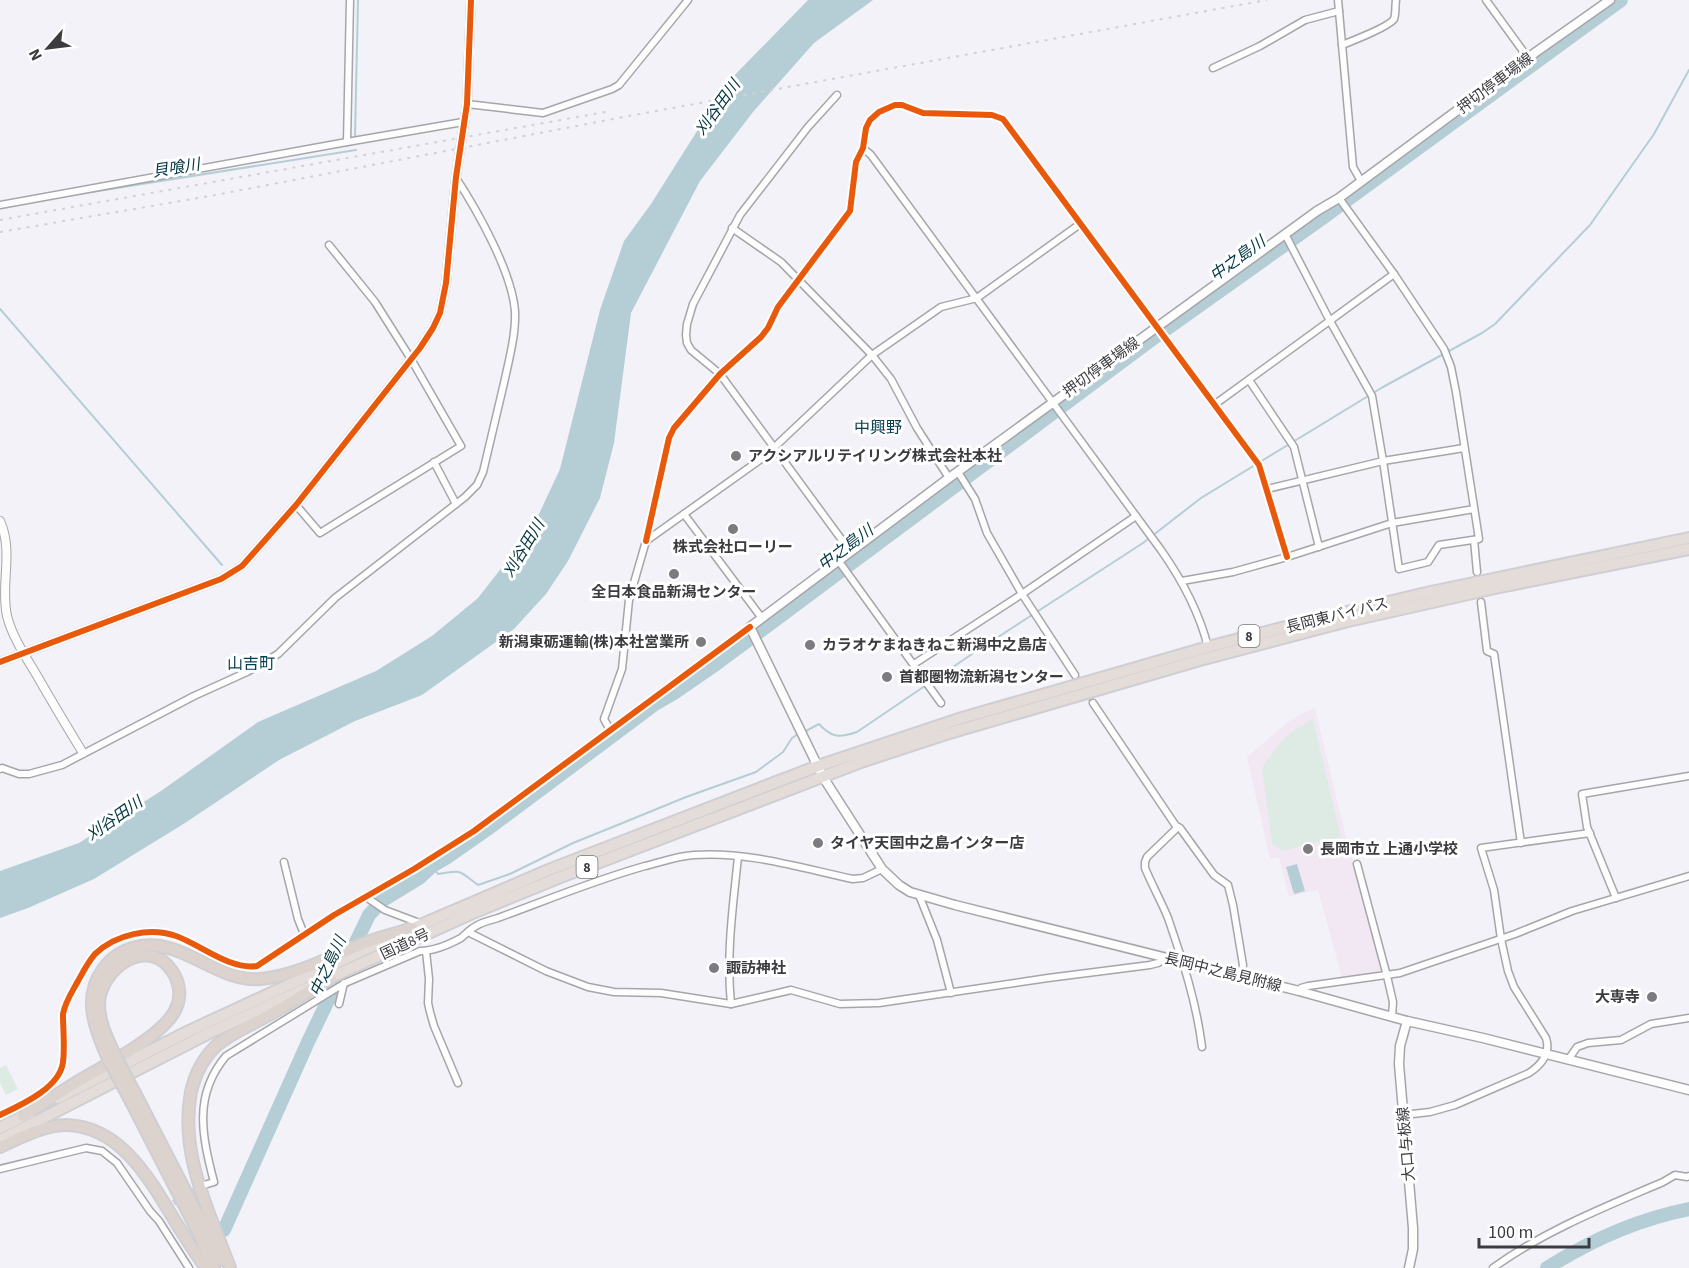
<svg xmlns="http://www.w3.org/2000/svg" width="1689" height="1268" font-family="'Source Sans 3','Noto Sans JP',sans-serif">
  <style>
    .education { fill: #f2e8f3 }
    .green { fill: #ddebe4 }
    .water { fill: #b5ced6 }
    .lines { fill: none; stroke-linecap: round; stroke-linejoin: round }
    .stream { stroke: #b5ced6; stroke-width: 2 }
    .river { stroke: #b5ced6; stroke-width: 14 }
    .minor-tunnel { stroke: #cecdd3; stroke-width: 6; stroke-dasharray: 6 3; stroke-linecap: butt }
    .minor-casing { stroke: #a6a6aa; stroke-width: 9 }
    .tertiary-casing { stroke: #a6a6aa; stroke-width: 10 }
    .secondary-casing { stroke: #a6a6aa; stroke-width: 11 }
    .trunk-casing { stroke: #cfcfd3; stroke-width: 14 }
    .motorway-casing { stroke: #cfcfd3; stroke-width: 14 }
    .minor { stroke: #fdfdfe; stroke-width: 6 }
    .tertiary { stroke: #fdfdfe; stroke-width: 8 }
    .secondary { stroke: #fdfdfe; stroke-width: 8 }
    .trunk { stroke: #e3dcd8; stroke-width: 10 }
    .motorway { stroke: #dcd3ce; stroke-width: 10 }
    .rail { stroke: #d2d2d3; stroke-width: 2; stroke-dasharray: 3 6; stroke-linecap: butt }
    .motorway-bridge-casing { stroke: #cfcfd3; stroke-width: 14; stroke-linecap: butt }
    .motorway-bridge { stroke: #dcd3ce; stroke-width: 10 }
    .cycleway-casing { stroke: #fff; stroke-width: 10 }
    .cycleway { stroke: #e8590c; stroke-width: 6 }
    .poi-dot { fill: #7c7b80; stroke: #fff; stroke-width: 2 }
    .labels { text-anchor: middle; stroke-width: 6; stroke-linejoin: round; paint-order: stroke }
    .shield { fill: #fff; stroke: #767679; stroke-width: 1.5 }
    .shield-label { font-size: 14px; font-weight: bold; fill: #3c3b40 }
    .street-label { font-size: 15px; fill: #3c3b40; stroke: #fff }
    .poi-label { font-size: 15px; font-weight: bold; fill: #3c3b40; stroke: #fff; text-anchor: start }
    .water-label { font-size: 16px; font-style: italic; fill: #003642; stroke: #fff }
    .neighbourhood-label { font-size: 16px; fill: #053e4e; stroke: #fff }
  </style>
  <rect width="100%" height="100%" fill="#f2f2f8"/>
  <path class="education" d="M1315 708 1347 842 1355 868 1381 971 1342 978 1318 890 1289 897 1279 857 1270 859 1247 757 1288 722 1299 715Z"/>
  <g class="green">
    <path d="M1313 719 1341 837 1283 851 1272 844 1262 768C1279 742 1286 734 1313 719Z"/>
    <path d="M6 1065 18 1089 6 1095 0 1083V1068Z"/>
  </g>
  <g class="water">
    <path d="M808 0H873L814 43 753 112 700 181 631 313 614 443 600 498 568 561 546 594 514 629 422 695 355 721 279 760 185 823 94 879 28 908 0 918V871L79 843 161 791 258 722 376 671 432 636 478 598 532 529 560 469 600 310 624 241 651 204 728 82Z"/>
    <path d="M1297 864 1305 891 1294 894 1286 867Z"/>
  </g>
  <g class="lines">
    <g class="stream">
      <path d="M355 137 358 0"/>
      <path d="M41 200 356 150"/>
      <path d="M0 309 222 565"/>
      <path d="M804 732 819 724C832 738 839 738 857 732L975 652 1143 543 1201 498 1383 387 1482 333 1495 324 1590 225 1654 134 1689 70"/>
      <path d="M432 866 438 874C463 870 458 870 478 885L510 874 573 843 625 822 686 797 756 772 783 752 792 738 798 734"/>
    </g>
    <g class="river">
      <path d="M224 1230 308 1042 369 915 383 900 419 878 432 866 446 858 493 825 655 704 674 693 716 664 1155 337 1321 219 1621 0"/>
      <path d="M1547 1268C1591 1240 1638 1219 1689 1209"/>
    </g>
    <g class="minor-tunnel">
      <path d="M1075 675 1093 703"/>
      <path d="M167 1209 173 1203 200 1187"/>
    </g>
    <defs>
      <g id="minor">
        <path d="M1338 0 1353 167 1361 181"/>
        <path d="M1486 0 1528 58"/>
        <path d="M1342 45C1352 41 1389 27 1394 19 1396 14 1395 6 1396 0"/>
        <path d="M1213 68 1260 46 1305 20 1339 11"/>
        <path d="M837 95 808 127 740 215 693 304 687 324 686 335 687 343 691 350 720 374 850 551"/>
        <path d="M467 104 543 113 612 89 619 85 688 0"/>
        <path d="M347 142 350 0"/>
        <path d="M863 148 871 155 1161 550C1182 580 1199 611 1208 647"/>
        <path d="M0 205 347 142 463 122"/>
        <path d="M732 228 781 262 872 355 891 379 917 428 949 478"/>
        <path d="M1285 234 1330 321 1372 396 1383 461 1399 569 1428 562 1439 545 1479 539 1456 392 1451 367 1444 349 1394 274 1339 198"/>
        <path d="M1249 380 1294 447 1319 547"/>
        <path d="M1214 405 1394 274"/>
        <path d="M434 462 456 504"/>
        <path d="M958 472 975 499 987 533 1022 594 1075 675"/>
        <path d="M1267 489 1383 461 1464 448"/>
        <path d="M296 505 320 533 461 446 411 359 375 302 329 245"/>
        <path d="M684 514 761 617"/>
        <path d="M1474 540 1477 572"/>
        <path d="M646 541 669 438 674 428 720 374 761 337 768 328 778 307 850 211 856 162 863 148 866 128 870 120 879 112 895 105H902L923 113 992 115 1003 119 1259 465 1287 557"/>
        <path d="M838 560 941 703"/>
        <path d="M1182 581 1233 572 1287 557 1392 523 1474 509"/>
        <path d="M1481 602 1487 651 1494 654 1521 843"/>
        <path d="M914 664 1022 594 1136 516"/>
        <path d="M1093 703 1176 826 1180 828 1214 875 1228 885 1233 905 1243 965 1241 977"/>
        <path d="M610 730 604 719 622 669 629 600 646 541 764 457 872 355 941 307 977 298 1080 224"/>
        <path d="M0 769 2 768 19 774H29L62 765 194 696 247 672 278 654 335 598 465 497 477 485 483 472C490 442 497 412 504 383 509 360 516 334 515 311 512 272 477 210 456 178"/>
        <path d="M1178 827 1147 857 1145 862V868C1152 885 1161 901 1168 918 1183 962 1196 1000 1202 1047"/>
        <path d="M738 857C733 906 726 954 731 1004L791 990 840 1004 879 1003 1048 978 1150 965 1158 963 1165 958"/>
        <path d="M284 862 298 919 304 934"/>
        <path d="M1357 864 1387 976 1393 1002 1392 1017"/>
        <path d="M919 895 937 940 951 993"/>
        <path d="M366 897 385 910 422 924"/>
        <path d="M1616 898 1587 827 1582 794 1689 776"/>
        <path d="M468 932 546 971 588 987 614 992 661 993 731 1004"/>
        <path d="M426 951 429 979 428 1003 430 1012 434 1026 458 1083"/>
        <path d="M1299 991 1301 988 1308 986 1400 973 1515 934 1572 911 1689 876"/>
        <path d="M339 1004 344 983"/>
        <path d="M1568 1060 1577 1047 1588 1043 1621 1040 1651 1024 1689 1018"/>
        <path d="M0 1115C21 1105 60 1088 63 1062 65 1047 63 1030 63 1014 65 1002 72 992 78 981 83 972 88 962 95 954 116 934 150 927 176 936 201 945 230 970 257 966L334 915 414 869 474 831 750 627"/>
        <path d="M1403 1115 1430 1112 1455 1105 1529 1073C1541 1065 1551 1054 1546 1038L1514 987 1508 971 1501 939 1494 890 1481 848 1590 833"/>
        <path d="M0 1169 86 1148 102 1151 117 1163 150 1211 159 1221 189 1268"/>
        <path d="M204 1185 214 1182C202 1136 193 1095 226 1056L345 983 420 951C433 951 450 944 461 938 466 934 470 929 476 926 482 922 491 920 498 918 547 900 595 880 645 866 662 862 677 856 694 855 747 851 801 868 853 879L863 878 882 869"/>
        <path d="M1493 1268C1544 1231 1605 1207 1663 1182L1675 1175 1687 1177 1689 1176"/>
      </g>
      <g id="tertiary">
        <path d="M0 521C14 552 0 584 7 616 12 636 25 656 36 674 51 700 67 727 83 753"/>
        <path d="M0 662 221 579 242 566 296 505 420 348 433 328 440 313 446 283 456 177 467 104 471 0"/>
      </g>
      <g id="secondary">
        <path d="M1610 0 1536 52 1339 198 1317 211 949 478 750 627 823 777 882 869 899 885 910 892 955 905 1299 991 1407 1021 1483 1038 1689 1090"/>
        <path d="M1407 1021 1400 1046 1399 1064 1413 1228V1249L1409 1268"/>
      </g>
      <g id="trunk">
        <path d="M404 932 551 869 818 766 962 718 1208 647 1297 624 1426 593 1689 538"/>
        <path d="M323 981 475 912 558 878 861 762 946 734 1200 660 1348 621 1495 588 1689 549"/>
        <path d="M58 1098 189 1031 390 938"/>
        <path d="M0 1128 31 1112"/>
        <path d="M0 1140 207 1034 309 987"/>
      </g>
      <g id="motorway">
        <path d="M108 1059C95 1029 82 998 103 969 111 958 123 950 136 947 182 936 216 983 261 979 295 976 328 958 360 945 376 938 395 934 412 928"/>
        <path d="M136 1095 221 1260"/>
        <path d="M129 1098 201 1238 214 1268"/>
        <path d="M23 1116C41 1105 59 1093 77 1082 104 1066 157 1039 173 1014 182 1000 181 984 172 971 148 935 101 968 99 1003 99 1022 107 1038 115 1055"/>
        <path d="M0 1147C20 1138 44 1125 66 1125 121 1126 150 1180 175 1221 185 1237 195 1253 206 1268"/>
        <path d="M230 1268C209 1211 179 1154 191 1092 195 1074 203 1058 217 1045 233 1032 251 1025 269 1015 290 1004 310 990 331 978"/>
      </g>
    </defs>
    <use href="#minor" class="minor-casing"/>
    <use href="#tertiary" class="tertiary-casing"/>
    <use href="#secondary" class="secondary-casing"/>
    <use href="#trunk" class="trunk-casing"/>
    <use href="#motorway" class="motorway-casing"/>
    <use href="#minor" class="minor"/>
    <use href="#tertiary" class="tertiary"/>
    <use href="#secondary" class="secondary"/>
    <use href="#trunk" class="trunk"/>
    <use href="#motorway" class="motorway"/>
    <g class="rail">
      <path d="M0 220 611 111"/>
      <path d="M0 232 210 196 634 115 1267 0"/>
    </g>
    <defs>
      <g id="motorway-bridge">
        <path d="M115 1055 136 1095"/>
        <path d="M108 1059 129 1098"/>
      </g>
    </defs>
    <use href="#motorway-bridge" class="motorway-bridge-casing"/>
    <use href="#motorway-bridge" class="motorway-bridge"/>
    <defs>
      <g id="cycleway">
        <path d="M646 541 669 438 674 428 720 374 761 337 768 328 778 307 850 211 856 162 863 148 866 128 870 120 879 112 895 105H902L923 113 992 115 1003 119 1259 465 1287 557"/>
        <path d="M0 662 221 579 242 566 296 505 420 348 433 328 440 313 446 283 456 177 467 104 471 0"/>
        <path d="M0 1115C21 1105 60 1088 63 1062 65 1047 63 1030 63 1014 65 1002 72 992 78 981 83 972 88 962 95 954 116 934 150 927 176 936 201 945 230 970 257 966L334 915 414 869 474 831 750 627"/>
      </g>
    </defs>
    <use href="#cycleway" class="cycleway-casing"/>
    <use href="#cycleway" class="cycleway"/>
  </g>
  <g class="poi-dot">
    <circle cx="736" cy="456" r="6"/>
    <circle cx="733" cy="529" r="6"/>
    <circle cx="674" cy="574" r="6"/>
    <circle cx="701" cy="642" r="6"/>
    <circle cx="810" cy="645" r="6"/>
    <circle cx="887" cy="677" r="6"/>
    <circle cx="818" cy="843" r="6"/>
    <circle cx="1308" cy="849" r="6"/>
    <circle cx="714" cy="968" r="6"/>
    <circle cx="1652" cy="997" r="6"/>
  </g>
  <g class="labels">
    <g class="shield">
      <rect x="1238.5" y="625" width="21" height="22" rx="4.5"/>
      <rect x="576.5" y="856" width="21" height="22" rx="4.5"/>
    </g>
    <g class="shield-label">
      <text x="1249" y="641">8</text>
      <text x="587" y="872">8</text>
    </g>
    <g class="street-label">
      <text transform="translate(1495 83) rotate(-37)" y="5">押切停車場線</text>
      <text transform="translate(1101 367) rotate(-36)" y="5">押切停車場線</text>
      <text transform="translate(1337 615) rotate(-14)" y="5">長岡東バイパス</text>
      <text transform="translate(405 944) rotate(-25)" y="5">国道8号</text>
      <text transform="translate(1223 972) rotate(14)" y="5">長岡中之島見附線</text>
      <text transform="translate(1406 1144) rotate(-95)" y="5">大口与板線</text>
    </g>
    <g class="poi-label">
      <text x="748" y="461">アクシアルリテイリング株式会社本社</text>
      <text x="733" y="552" text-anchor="middle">株式会社ローリー</text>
      <text x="674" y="597" text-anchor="middle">全日本食品新潟センター</text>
      <text x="689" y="647" text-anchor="end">新潟東砺運輸(株)本社営業所</text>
      <text x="822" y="650">カラオケまねきねこ新潟中之島店</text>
      <text x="899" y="682">首都圏物流新潟センター</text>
      <text x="830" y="848">タイヤ天国中之島インター店</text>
      <text x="1320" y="854">長岡市立 上通小学校</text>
      <text x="726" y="973">諏訪神社</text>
      <text x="1640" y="1002" text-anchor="end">大専寺</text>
    </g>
    <g class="water-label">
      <text transform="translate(717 107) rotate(-54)" y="6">刈谷田川</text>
      <text transform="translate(176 167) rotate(-9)" y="6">貝喰川</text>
      <text transform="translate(1237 258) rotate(-36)" y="6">中之島川</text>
      <text transform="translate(845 547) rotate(-37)" y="6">中之島川</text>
      <text transform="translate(523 548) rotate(-59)" y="6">刈谷田川</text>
      <text transform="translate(114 818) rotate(-35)" y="6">刈谷田川</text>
      <text transform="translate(327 966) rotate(-65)" y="6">中之島川</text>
    </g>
    <g class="neighbourhood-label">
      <text x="878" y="433">中興野</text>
      <text x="251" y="669">山吉町</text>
    </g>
  </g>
  <g transform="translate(48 48) rotate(242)" stroke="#ffffff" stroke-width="4.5" paint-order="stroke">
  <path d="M0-4.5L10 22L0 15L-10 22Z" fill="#3c3b40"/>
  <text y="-9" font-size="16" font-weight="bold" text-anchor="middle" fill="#3c3b40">N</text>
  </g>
  <path d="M1479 1238v9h110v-9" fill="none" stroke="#3c3b40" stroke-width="3"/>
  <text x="1488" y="1238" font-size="18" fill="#3c3b40" stroke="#ffffff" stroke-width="4.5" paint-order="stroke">100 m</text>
</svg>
